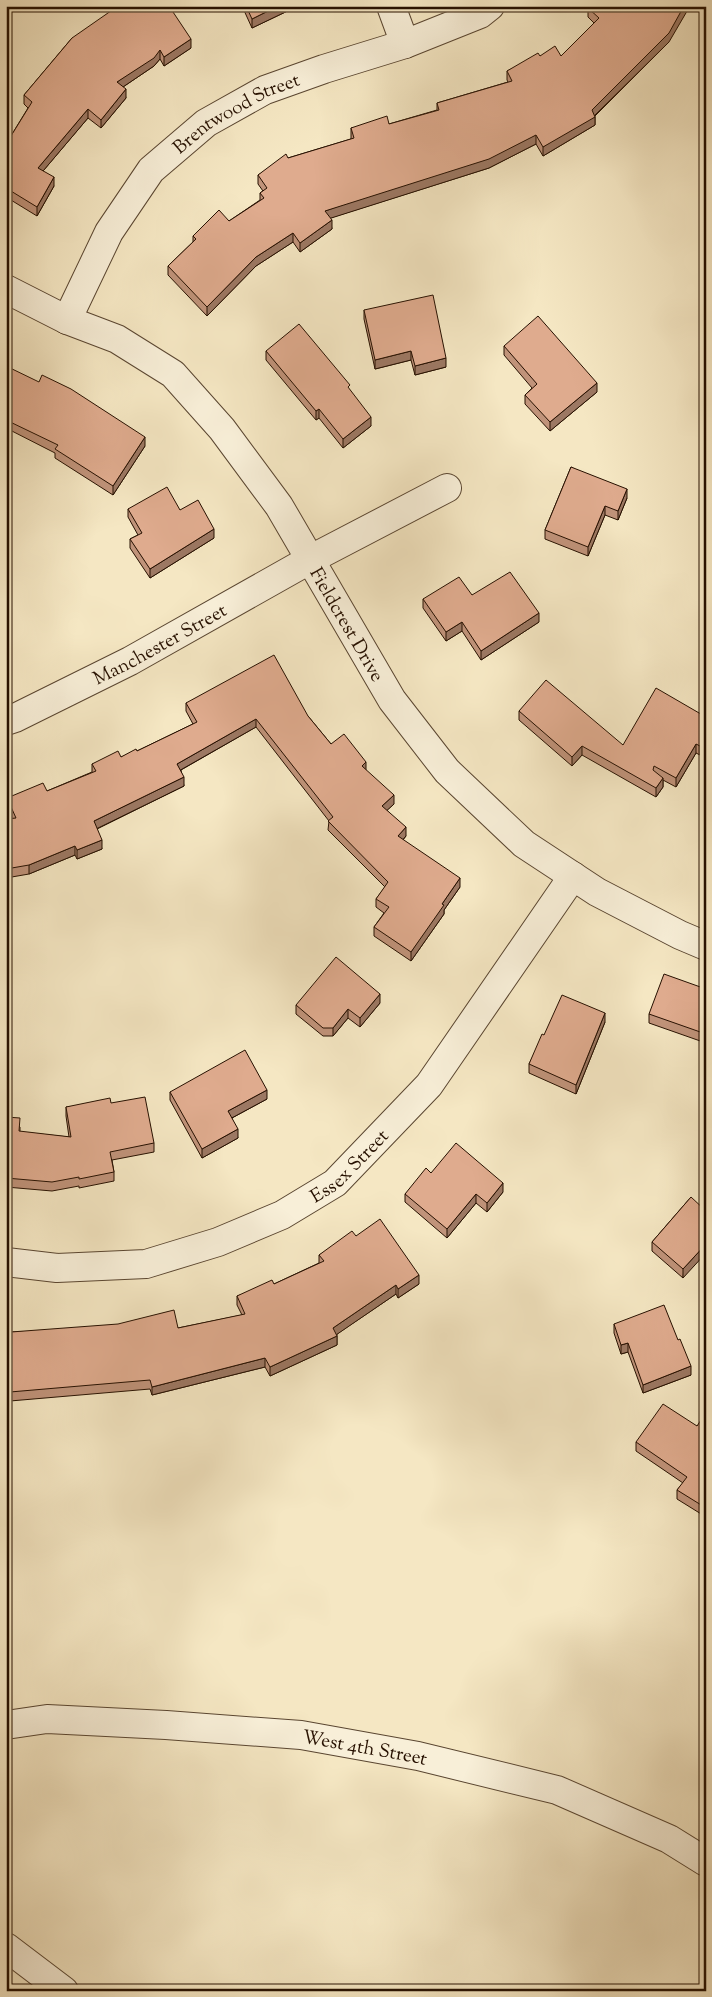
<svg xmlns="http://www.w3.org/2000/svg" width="712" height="1997" font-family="'Sorts Mill Goudy',serif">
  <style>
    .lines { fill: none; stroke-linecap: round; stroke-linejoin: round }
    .minor-casing { stroke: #5a4631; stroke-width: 30 }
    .minor { stroke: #f8efd8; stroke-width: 28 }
    .wall { fill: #c0937a; stroke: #261000 }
    .shaded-wall { fill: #9c7863; stroke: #261000 }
    .building { fill: #dfab8e; stroke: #261000 }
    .labels { text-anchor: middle; stroke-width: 4; stroke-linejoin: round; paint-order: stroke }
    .street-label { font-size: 19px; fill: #261000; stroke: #f8efd8 }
  </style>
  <rect width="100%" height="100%" fill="#f5e7c3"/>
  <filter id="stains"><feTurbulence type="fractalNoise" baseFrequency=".004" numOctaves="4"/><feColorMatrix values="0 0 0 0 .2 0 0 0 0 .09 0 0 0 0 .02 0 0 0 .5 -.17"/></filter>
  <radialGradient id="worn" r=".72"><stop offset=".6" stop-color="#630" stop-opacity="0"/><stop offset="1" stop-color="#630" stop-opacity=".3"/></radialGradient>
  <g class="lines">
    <defs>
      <g id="minor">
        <path d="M391 6 405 44"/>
        <path id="s1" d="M6 289 67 320 117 339 173 374 222 429 279 506 392 700 447 771 524 844 597 892 680 935 706 946"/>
        <path id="s2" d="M67 320 109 232 151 170 206 123 265 90 324 69 405 44 480 14 490 6"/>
        <path id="s3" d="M6 721 15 718 130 661 311 559 447 488"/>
        <path id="s4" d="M6 1262 57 1268 146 1264 218 1242 282 1215 335 1183 429 1085 573 876"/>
        <path id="s5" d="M6 1725 47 1719 166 1725 301 1735 418 1756 557 1790 669 1839 706 1862"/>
        <path d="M6 1947 64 1991"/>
      </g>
    </defs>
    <use href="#minor" class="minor-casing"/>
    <use href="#minor" class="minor"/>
  </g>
  <g class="wall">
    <path d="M242 6H298L252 28Z"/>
    <path d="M588 8 669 42 595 116V125L543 156 536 144 489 168 330 218 332 229 300 252 293 242 256 266 207 316 168 275V266L193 242V236L229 221 260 200V193L263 191 258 184V175L288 158 351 139V128L389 124 437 110V103L508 82 507 80V71L540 56H561L594 23 588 17Z"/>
    <path d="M72 38 191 48 164 66 160 59 154 66 123 87 126 98 101 128 88 118 43 171 54 186 37 216 6 197V144L28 108 24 104V95Z"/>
    <path d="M364 310 446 367 415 375 411 360 375 369 364 319Z"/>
    <path d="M504 346 597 392 550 431 525 404V395L532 388 504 355Z"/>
    <path d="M266 351 350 390 371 426 343 448 319 418 316 420 266 360Z"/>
    <path d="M6 366 145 446 113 495 55 458V453L6 428Z"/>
    <path d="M571 467 627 498 618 520 605 515 588 556 545 539V530Z"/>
    <path d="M128 509 180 510 214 538 150 578 130 548V539L138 535 128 517Z"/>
    <path d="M472 595 539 622 481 660 462 631 446 641 423 608V599Z"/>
    <path d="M186 703 308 716 331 744 366 770 394 804 387 810 406 836 403 840 460 887 444 910V914L411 961 374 936V927L384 913 376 907V899L385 887 328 830 329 821 256 727 181 770 184 786 97 829 102 849 77 859 75 855 29 874 6 878V819H12L7 807V798L47 791 92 772V764L121 757 137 751 193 724 186 711Z"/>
    <path d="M519 711 623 745 706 717 700 755 696 753 676 787 663 780V787L656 797 582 755 572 766 519 720Z"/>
    <path d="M706 989V1043L649 1023V1014Z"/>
    <path d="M380 1003 360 1027 348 1018 333 1036H323L296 1014V1005Z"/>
    <path d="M605 1022 576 1094 529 1073V1064L544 1035Z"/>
    <path d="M170 1092 267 1099 232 1118 238 1138 202 1158 170 1100Z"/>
    <path d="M111 1103 154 1143V1152L112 1160 114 1172V1181L79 1188V1186L52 1191 6 1187V1117L20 1127V1132L69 1137 66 1116V1107Z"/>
    <path d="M431 1173 503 1192 487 1212 476 1203 447 1238 405 1202V1194Z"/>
    <path d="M691 1197 683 1278 652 1251V1242Z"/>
    <path d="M356 1236 419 1284 398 1298 396 1294 337 1334V1345L270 1376 265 1367 152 1395 150 1389 10 1401V1408H6V1329L11 1332 178 1328 242 1315 237 1305V1296L274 1284 319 1263V1255Z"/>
    <path d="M614 1324 691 1375 643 1393 628 1352 621 1354 614 1333Z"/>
    <path d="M706 1419V1517L677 1499V1490L683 1483 636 1451V1442L697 1426Z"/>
  </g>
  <g class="shaded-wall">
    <path d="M278 6H298L252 28V19Z"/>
    <path d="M684 6H690L669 42 592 118 595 117V125L543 156V147L592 110Z"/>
    <path d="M191 39V48L164 66V57Z"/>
    <path d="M160 50V59L154 66 117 91V82Z"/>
    <path d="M126 89V98L101 128V120Z"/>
    <path d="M88 109V118L38 177V168Z"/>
    <path d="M536 135V144L489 168 325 220V211Z"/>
    <path d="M54 177V186L37 216V207Z"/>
    <path d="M332 220V229L300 252V243Z"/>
    <path d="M293 233V242L256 266 207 316V307L256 257Z"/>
    <path d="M411 351V360L375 369V360Z"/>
    <path d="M446 358V367L415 375V366Z"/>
    <path d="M597 383V392L550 431V422Z"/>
    <path d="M319 409V418L316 420V411Z"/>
    <path d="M371 417V426L343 448V439Z"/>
    <path d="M145 437V446L113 495V486Z"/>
    <path d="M627 489V498L618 520V511Z"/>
    <path d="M605 506V515L588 556V547Z"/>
    <path d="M214 529V538L150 578V569Z"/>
    <path d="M539 613V622L481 660V651Z"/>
    <path d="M462 622V631L446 641V632Z"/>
    <path d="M256 719V727L177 772V764Z"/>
    <path d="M706 735V744L700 755V746Z"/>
    <path d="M696 744V753L676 787V778Z"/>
    <path d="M582 746V755L572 766V757Z"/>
    <path d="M366 762V771L362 766Z"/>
    <path d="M184 777V786L94 830V821Z"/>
    <path d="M663 778V787L656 797V788Z"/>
    <path d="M394 795V804L382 815V806Z"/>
    <path d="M406 827V836L398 845V836Z"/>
    <path d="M102 840V849L77 859V850Z"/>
    <path d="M75 846V855L29 874V865Z"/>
    <path d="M460 878V887L444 910V914L411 961V952L442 904Z"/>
    <path d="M380 994V1003L360 1027V1018Z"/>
    <path d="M348 1009V1018L333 1036V1028Z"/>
    <path d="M605 1013V1022L576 1094V1085Z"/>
    <path d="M267 1090V1099L228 1120V1111Z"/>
    <path d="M238 1129V1138L202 1158V1149Z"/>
    <path d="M503 1183V1192L487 1212V1203Z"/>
    <path d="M476 1194V1203L447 1238V1229Z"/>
    <path d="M706 1244V1253L683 1278V1269Z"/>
    <path d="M419 1275V1284L398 1298V1289Z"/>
    <path d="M396 1285V1294L333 1337V1328Z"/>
    <path d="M337 1336V1345L270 1376V1367Z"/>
    <path d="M628 1343V1352L621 1354V1345Z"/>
    <path d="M265 1358V1367L152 1395V1387Z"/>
    <path d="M691 1366V1375L643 1393V1385Z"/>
  </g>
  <g class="building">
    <path d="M118 6H169L191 39 164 57 160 50 154 58 117 82 126 89 101 120 88 109 38 168 54 177 37 207 6 188V144L32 102 24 95 72 38Z"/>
    <path d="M246 6H278L252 19Z"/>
    <path d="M590 6H684L669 33 592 110 595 117 543 147 536 135 489 159 325 211 332 220 300 243 293 233 256 257 207 307 168 266 196 239 193 236 219 210 229 221 264 198 260 193 267 188 258 175 286 154 288 158 354 138 351 128 387 116 389 124 439 110 437 103 512 81 507 71 538 53 540 56 555 46 561 56 599 18 588 8Z"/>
    <path d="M433 295 446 358 415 366 411 351 375 360 364 310Z"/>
    <path d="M538 316 597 383 550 422 525 395 537 384 504 346Z"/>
    <path d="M299 324 350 385 348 387 371 417 343 439 319 409 316 411 266 351Z"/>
    <path d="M6 366 39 382 42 375 71 389 145 437 113 486 55 449 58 445 6 420Z"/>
    <path d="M571 467 627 489 618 511 605 506 588 547 545 530Z"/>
    <path d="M167 487 180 510 198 500 214 529 150 569 130 539 142 533 128 509Z"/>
    <path d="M510 572 539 613 481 651 462 622 446 632 423 599 459 577 472 595Z"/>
    <path d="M274 655 308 716 331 744 344 734 366 762 362 766 394 795 382 806 406 827 398 836 460 878 442 904 444 905 411 952 374 927 389 907 376 899 388 882 328 821 333 817 256 719 177 764 184 777 94 821 102 840 77 850 75 846 29 865 6 869V819L16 818 7 798 43 783 47 791 96 771 92 764 118 751 121 757 136 749 137 751 197 722 186 703Z"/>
    <path d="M546 680 623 745 656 688 706 717V735L700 746 696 744 676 778 654 766 653 770 663 778 656 788 582 746 572 757 519 711Z"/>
    <path d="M336 957 380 994 360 1018 348 1009 333 1028H323L296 1005Z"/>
    <path d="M664 974 706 989V1034L649 1014Z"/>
    <path d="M562 995 605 1013 576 1085 529 1064 542 1034 544 1035Z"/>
    <path d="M245 1050 267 1090 228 1111 238 1129 202 1149 170 1092Z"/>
    <path d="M145 1097 154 1143 110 1152 114 1172 79 1179V1177L52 1182 6 1178V1117L20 1118 19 1131 71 1137 66 1107 110 1098 111 1103Z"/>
    <path d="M456 1143 503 1183 487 1203 476 1194 447 1229 405 1194 426 1168 431 1173Z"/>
    <path d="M691 1197 706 1211V1244L683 1269 652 1242Z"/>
    <path d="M380 1219 419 1275 398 1289 396 1285 333 1328 337 1336 270 1367 265 1358 152 1387 150 1380 10 1392V1399H6V1329H10L11 1332 118 1324 174 1310 178 1328 245 1314 237 1296 272 1280 274 1284 324 1261 319 1255 352 1231 356 1236Z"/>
    <path d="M664 1305 678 1340 680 1339 691 1366 643 1385 628 1343 621 1345 614 1324Z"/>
    <path d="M663 1404 697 1426 703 1417 706 1419V1508L677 1490 687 1477 636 1442Z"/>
  </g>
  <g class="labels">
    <g class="street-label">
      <text dy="7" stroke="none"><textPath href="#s2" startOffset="276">Brentwood Street</textPath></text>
      <text dy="7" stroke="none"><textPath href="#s1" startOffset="494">Fieldcrest Drive</textPath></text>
      <text dy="7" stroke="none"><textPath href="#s3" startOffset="172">Manchester Street</textPath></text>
      <text dy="7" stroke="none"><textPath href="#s4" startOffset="369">Essex Street</textPath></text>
      <text dy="7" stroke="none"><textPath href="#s5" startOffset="361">West 4th Street</textPath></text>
    </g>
  </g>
  <rect width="712" height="1997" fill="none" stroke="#f5e7c3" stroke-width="25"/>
  <rect x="8" y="8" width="697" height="1982" fill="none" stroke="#261000" stroke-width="2.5"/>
  <rect x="12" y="12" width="687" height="1972" fill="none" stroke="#261000"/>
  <rect width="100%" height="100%" filter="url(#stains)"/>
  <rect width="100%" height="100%" fill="url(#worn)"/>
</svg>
